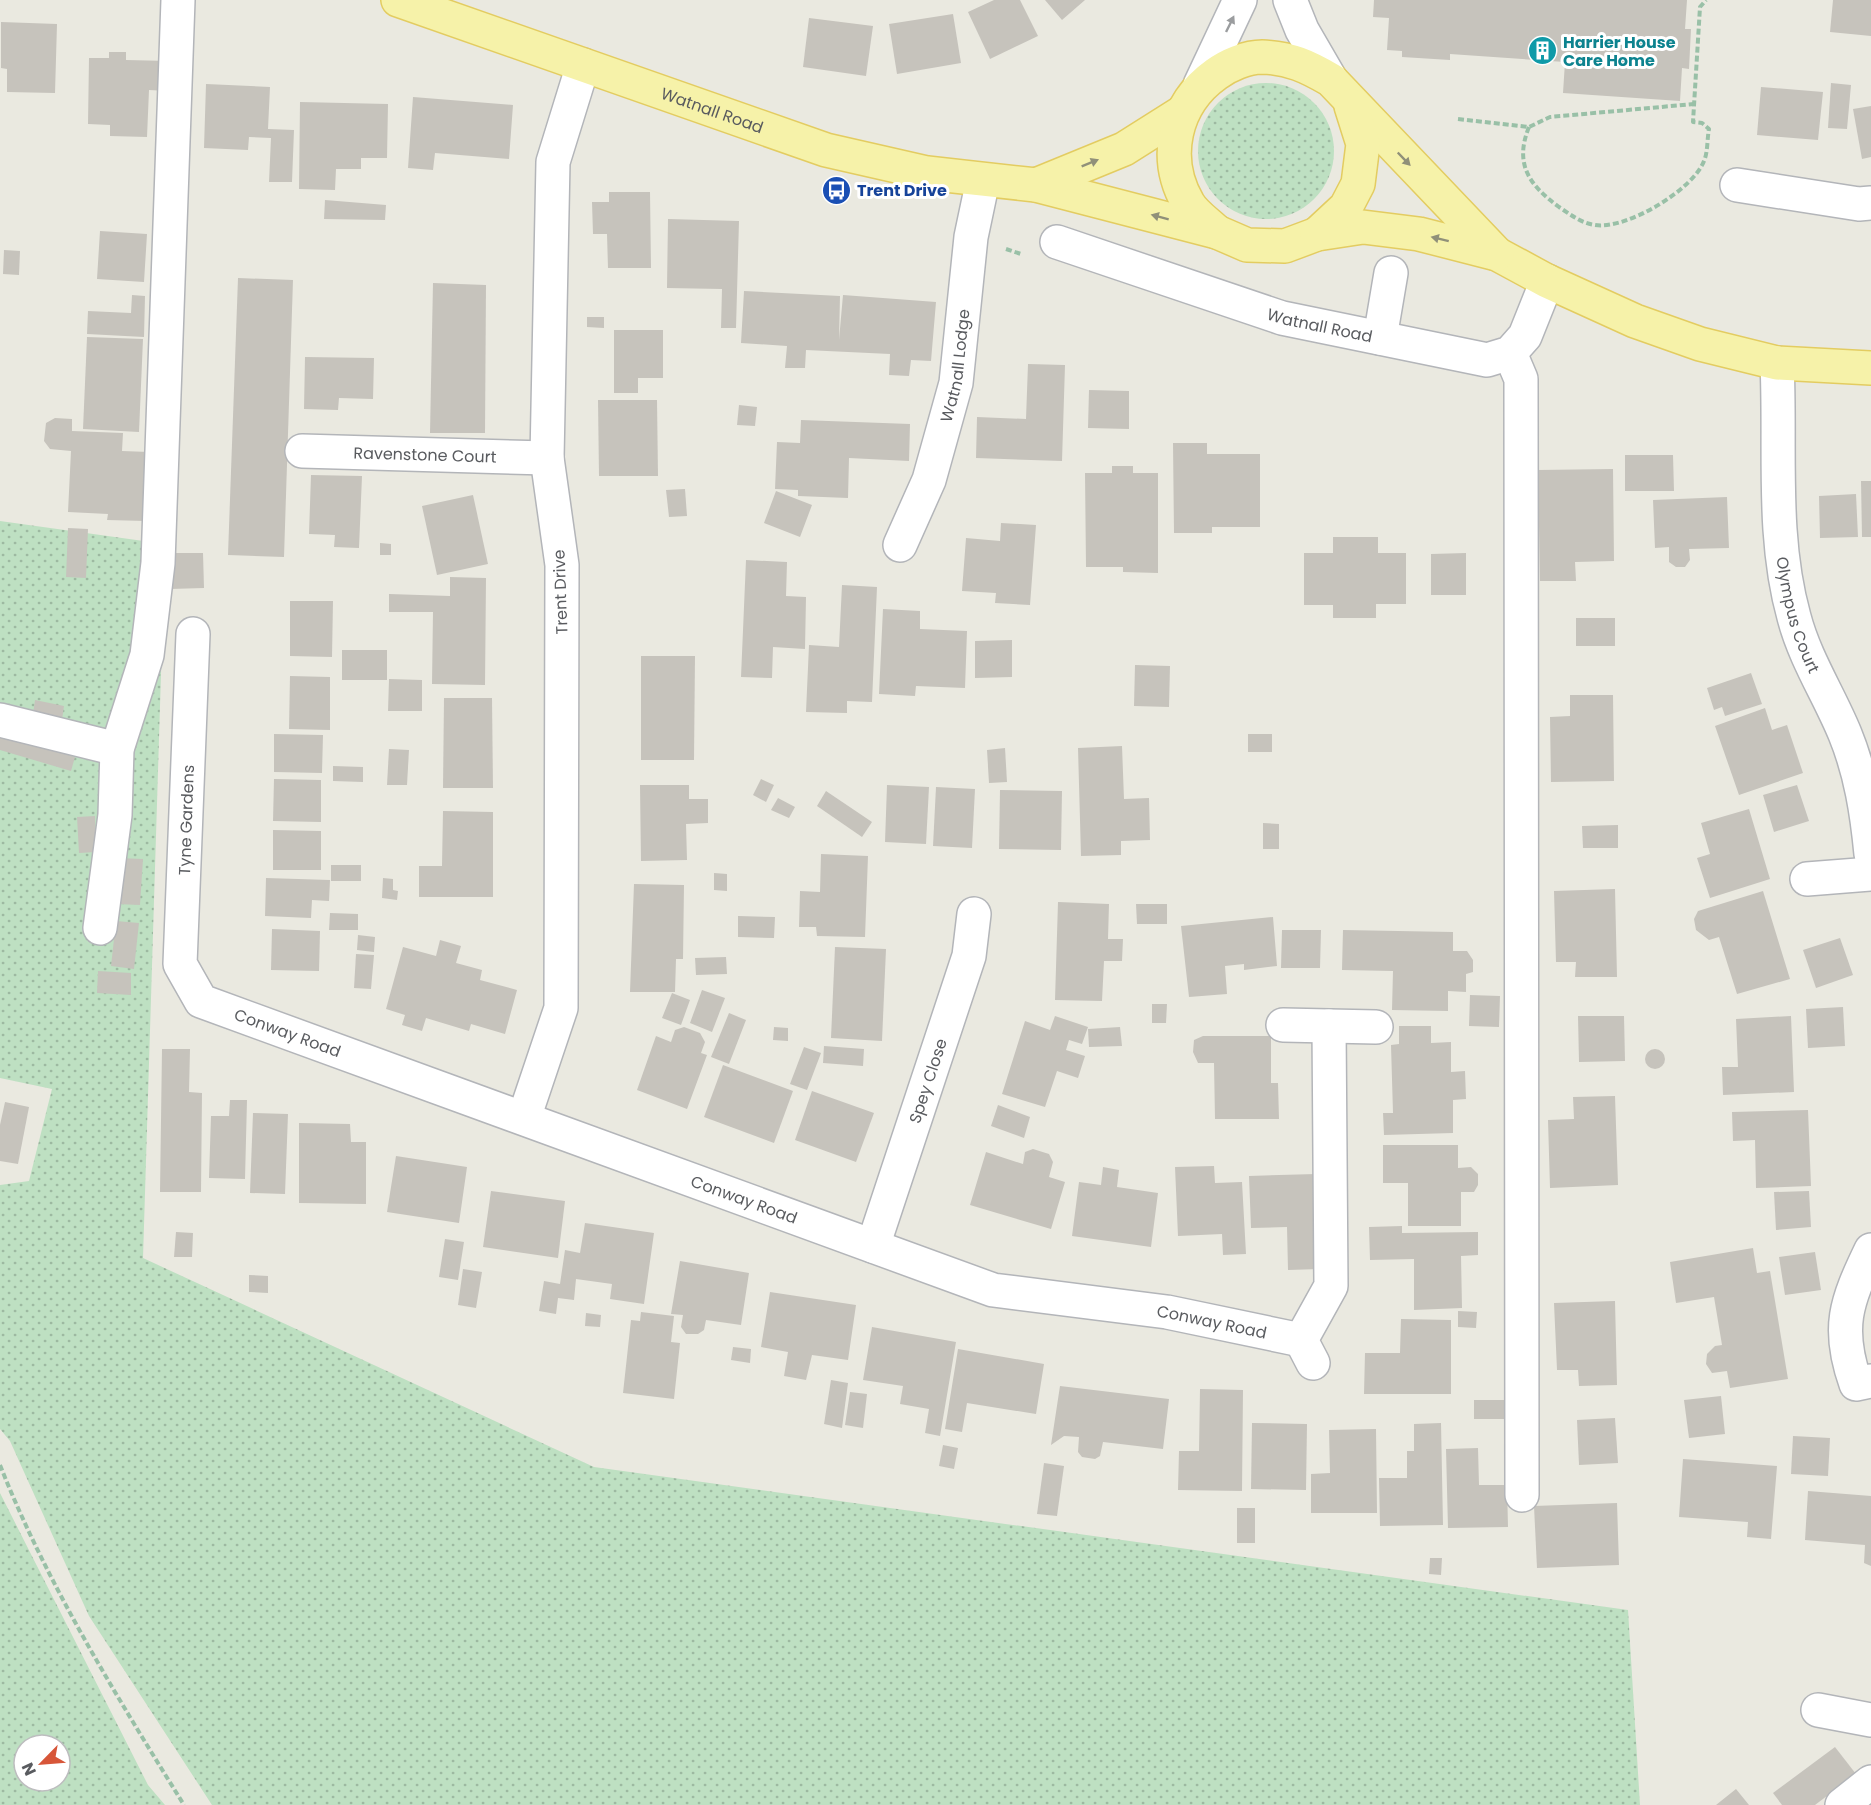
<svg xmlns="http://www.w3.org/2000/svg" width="1871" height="1805" font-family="Poppins,sans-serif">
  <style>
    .green { fill: url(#green-dots); fill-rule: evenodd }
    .building { fill: #c6c3bc }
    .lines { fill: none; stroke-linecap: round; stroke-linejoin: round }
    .minor-casing { stroke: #b3b5b9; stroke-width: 36 }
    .major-casing { stroke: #e3cc61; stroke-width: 36 }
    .path { stroke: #99c0a7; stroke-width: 4; stroke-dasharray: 6 3; stroke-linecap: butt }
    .minor { stroke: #fff; stroke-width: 33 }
    .major { stroke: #f6f2a9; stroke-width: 33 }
    .oneway { fill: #9b9d9f }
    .oneway2 { fill: #909079 }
    .labels { text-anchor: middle; stroke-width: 6; stroke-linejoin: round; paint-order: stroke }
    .culture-label { font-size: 16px; font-weight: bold; fill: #0d838f; stroke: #fff; text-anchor: start }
    .street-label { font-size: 16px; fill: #595b5f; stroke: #fff }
    .transit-label { font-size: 16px; font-weight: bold; fill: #164399; stroke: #fff; text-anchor: start }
  </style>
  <defs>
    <pattern id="green-dots" width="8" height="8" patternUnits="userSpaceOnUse" patternTransform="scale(1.5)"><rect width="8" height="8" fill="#bee0c2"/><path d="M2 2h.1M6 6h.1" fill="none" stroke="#9db9a1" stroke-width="1.8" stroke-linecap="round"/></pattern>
  </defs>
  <rect width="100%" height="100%" fill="#eae9e0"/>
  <g class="green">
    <circle cx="1266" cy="151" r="68"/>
    <path d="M0 521 165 544 143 1258 594 1467 1628 1610 1640 1805H212L89 1616 10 1441 0 1429V1185L29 1181 52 1089 0 1078Z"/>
    <path d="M0 1493 148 1785 165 1805H0ZM24 1745H60V1781H24Z"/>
  </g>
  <g class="building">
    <path d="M994 0H1020L1038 36 990 59 968 12Z"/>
    <path d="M1045 0H1085L1062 20Z"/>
    <path d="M1374 0H1687L1685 29H1691L1689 69 1682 68 1680 101 1563 93 1565 62 1450 54V60L1402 57V51L1387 50 1389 18 1373 17Z"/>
    <path d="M1833 0H1871V36L1830 32Z"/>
    <path d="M953 14 961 63 897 74 889 24Z"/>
    <path d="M809 18 873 26 866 76 803 67Z"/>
    <path d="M1 22 57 24 55 93 7 92V69L1 68Z"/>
    <path d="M109 52H126V60L169 61 168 91 149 90 147 137 110 136V125L88 124 89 58H109Z"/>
    <path d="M1831 83 1851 85 1847 129 1828 128Z"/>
    <path d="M206 84 270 87 268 129 294 130 292 182H269L271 138 249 137 248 150 204 148Z"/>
    <path d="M1761 87 1823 92 1818 140 1757 135Z"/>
    <path d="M413 97 513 105 509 159 435 153 433 170 408 168Z"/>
    <path d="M300 102 388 104 387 158H361V169H336L335 190 299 189Z"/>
    <path d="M1871 106V157L1862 159 1853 109Z"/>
    <path d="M609 192H650L651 268H608L607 234H593L592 202H609Z"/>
    <path d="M325 200 386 205 385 220 324 219Z"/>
    <path d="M668 219 739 221 736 328H721L722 289 667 288Z"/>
    <path d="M100 231 147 234 144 282 97 279Z"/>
    <path d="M4 250 20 251 19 275 3 274Z"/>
    <path d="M238 278 293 280 284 557 228 555Z"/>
    <path d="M433 283 486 285 485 433H430Z"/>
    <path d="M744 291 840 296 839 340 843 295 936 302 931 361 911 360 909 376 889 375 890 354 806 350 805 368H785L787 346 741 343Z"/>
    <path d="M132 295 145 296 144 337 87 334 88 311 131 313Z"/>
    <path d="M587 317H604V328L587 327Z"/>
    <path d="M614 330H663V378H638V393H614Z"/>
    <path d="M87 337 143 339 139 432 83 429Z"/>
    <path d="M305 357 374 358 373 399 339 398 338 410 304 409Z"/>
    <path d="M1028 364 1065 365 1062 461 976 458 977 417 1026 419Z"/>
    <path d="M1089 390 1129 391V429L1088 428Z"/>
    <path d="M598 400H657L658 476H599Z"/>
    <path d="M739 405 757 407 755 426 737 425Z"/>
    <path d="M55 418 72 419V431L123 433 122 451 149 452 146 521 107 520 108 514 68 512 71 451 50 449 44 441 46 423Z"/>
    <path d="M801 420 910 424 909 461 849 458 848 498 798 496V490L775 489 777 442 800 443Z"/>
    <path d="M1173 443H1207V454H1260V527H1212V533H1174Z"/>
    <path d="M1625 455H1673L1674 491H1625Z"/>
    <path d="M1112 466H1133V473H1158V573L1123 572V567H1086L1085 473H1112Z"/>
    <path d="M1613 469 1614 561 1575 562 1576 581H1540L1538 470Z"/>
    <path d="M311 475 362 476 359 548 334 547 335 535 309 534Z"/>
    <path d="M1861 481H1871V537H1862Z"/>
    <path d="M685 489 687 516 669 517 666 490Z"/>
    <path d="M776 491 812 505 800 537 764 523Z"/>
    <path d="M1856 494 1858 537 1820 538 1819 496Z"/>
    <path d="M473 495 488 564 437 575 422 506Z"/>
    <path d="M1727 497 1729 548 1689 549 1690 560 1685 567H1676L1669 562V547L1655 548 1653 500Z"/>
    <path d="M1001 523 1036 525 1030 605 995 603 996 593 962 591 966 538 1000 541Z"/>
    <path d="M68 528 88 529 86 578 66 577Z"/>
    <path d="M1333 537H1378V553H1406V604H1376V618H1333V605H1304V553H1333Z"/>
    <path d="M380 543 391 544V555H380Z"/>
    <path d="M170 553H203L204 588 170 589Z"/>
    <path d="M1466 553V595H1431V554Z"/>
    <path d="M746 560 787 562 786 596 806 597 805 649 773 647 772 678 741 677Z"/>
    <path d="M450 577 486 578 485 685 432 684 433 612H389V594L450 596Z"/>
    <path d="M842 585 877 587 872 702 847 701V713L806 712 809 645 839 647Z"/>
    <path d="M290 601H333L332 657 290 656Z"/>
    <path d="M883 609 920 611V629L967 631 965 688 916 686 915 696 879 694Z"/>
    <rect x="1576" y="618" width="39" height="28"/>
    <path d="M1012 640V677L975 678V641Z"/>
    <rect x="342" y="650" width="45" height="30"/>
    <path d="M641 656H695L694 760H641Z"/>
    <path d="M1135 665 1170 666 1169 707 1134 706Z"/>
    <path d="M1751 673 1762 704 1725 716 1722 707 1714 710 1707 688Z"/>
    <path d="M290 676 330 677V730L289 729Z"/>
    <path d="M389 679 422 680V711H388Z"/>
    <path d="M1570 695H1613L1614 781 1551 782 1550 717 1570 716Z"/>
    <path d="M444 698H492L493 788H443Z"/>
    <path d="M35 700 64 706 62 720 33 714Z"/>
    <path d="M1765 708 1772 730 1787 725 1803 773 1739 795 1715 726Z"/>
    <path d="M274 734 323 735 322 773 274 772Z"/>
    <rect x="1248" y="734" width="24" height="18"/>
    <path d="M0 735 75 757 71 771 0 750Z"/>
    <path d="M1122 746 1124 799 1149 798 1150 840 1121 841V855L1081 856 1078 748Z"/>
    <path d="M1005 748 1007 782 989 783 987 750Z"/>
    <path d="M389 749 409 750 407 785H387Z"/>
    <path d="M333 766 363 767V782L333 781Z"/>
    <path d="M274 779 321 780V822L273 821Z"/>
    <path d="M761 779 774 785 766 802 753 795Z"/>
    <path d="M640 785H689V799H708V823L686 824 687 860 641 861Z"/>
    <path d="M887 785 929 787 926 844 885 842Z"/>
    <path d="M1797 785 1809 821 1774 832 1763 795Z"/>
    <path d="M936 787 975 789 972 848 933 846Z"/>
    <path d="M1000 790 1062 791 1061 850 999 849Z"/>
    <path d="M826 791 872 822 862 837 817 806Z"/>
    <path d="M778 798 795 807 789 818 771 810Z"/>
    <path d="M1749 809 1770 879 1710 898 1697 858 1710 854 1701 823Z"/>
    <path d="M443 811 493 812V897H419V866H442Z"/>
    <path d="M95 816 96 852 79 853 77 817Z"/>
    <path d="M1263 823 1279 824V849H1263Z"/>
    <path d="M1618 825V848H1583L1582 826Z"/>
    <path d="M273 830 321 831V870H273Z"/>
    <path d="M821 854 868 856 865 937 817 936 816 927H799L800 891 820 892Z"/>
    <path d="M118 858 143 859 140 905 116 904Z"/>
    <rect x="331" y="865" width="30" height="16"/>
    <path d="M714 873 727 874V891L714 890Z"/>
    <path d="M266 878 330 880 329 901 312 900 311 918 265 916Z"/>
    <path d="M383 878 393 879V890L398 891 397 900 382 898Z"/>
    <path d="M634 884 684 885 683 959H676L675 992H630Z"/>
    <path d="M1615 889 1617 977H1575L1576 962H1556L1554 891Z"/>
    <path d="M1763 891 1790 979 1737 994 1719 937 1709 940 1696 930 1694 919 1698 911Z"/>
    <path d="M1058 902 1109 904 1108 939H1123L1122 961H1104L1102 1001 1055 1000Z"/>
    <path d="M1136 904H1167V924H1137Z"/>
    <path d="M330 913 358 914V930H329Z"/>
    <path d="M738 916 775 917 774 938 738 937Z"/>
    <path d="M1273 917 1277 966 1244 970V964L1225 966 1227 994 1189 997 1181 926Z"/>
    <path d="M116 921 139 923 134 969 111 966Z"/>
    <path d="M272 929 320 931 319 971 271 970Z"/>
    <path d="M1282 930H1321L1320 968H1281Z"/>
    <path d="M1343 930 1453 932V951H1467L1473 960V972L1466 974V992L1448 991V1011L1392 1010 1393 971 1342 970Z"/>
    <path d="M358 935 375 937 374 952 357 950Z"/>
    <path d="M1840 938 1853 975 1816 988 1803 950Z"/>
    <path d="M440 940 461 946 456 963 482 970 480 980 517 990 505 1034 471 1024 469 1031 426 1018 422 1031 402 1025 405 1015 386 1009 403 947 436 956Z"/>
    <path d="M835 947 886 949 882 1041 831 1038Z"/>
    <path d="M356 954 374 955 371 989 354 988Z"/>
    <path d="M726 957 727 974 696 975 695 958Z"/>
    <path d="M98 971 131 973V995L97 993Z"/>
    <path d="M702 990 725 998 712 1032 690 1023Z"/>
    <path d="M672 993 690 1000 681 1025 662 1018Z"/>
    <path d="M1470 995 1500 996 1499 1027 1469 1026Z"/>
    <path d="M1152 1004H1167L1166 1023H1152Z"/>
    <path d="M1843 1007 1845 1046 1808 1048 1806 1009Z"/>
    <path d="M729 1013 746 1020 729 1064 711 1057Z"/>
    <path d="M1055 1016 1088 1027 1082 1044 1069 1040 1066 1050 1085 1056 1078 1078 1057 1071 1045 1107 1002 1094 1025 1021 1050 1030Z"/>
    <path d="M1578 1016H1624L1625 1061 1579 1062Z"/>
    <path d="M1791 1016 1794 1092 1723 1095 1722 1067H1738L1736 1019Z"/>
    <path d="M1399 1026H1431V1043L1451 1042V1072L1465 1071 1466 1099 1453 1100V1133L1384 1135 1383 1113H1393L1391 1045 1399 1044Z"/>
    <path d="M684 1027 700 1033 705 1042 701 1053 707 1055 687 1109 637 1090 656 1036 671 1042 675 1030Z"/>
    <path d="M774 1027 788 1028V1041L773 1040Z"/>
    <path d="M1120 1027 1122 1046 1089 1047 1088 1029Z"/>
    <path d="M1203 1036H1271V1083H1278L1279 1119H1215L1214 1063H1198L1193 1052 1194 1040Z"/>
    <path d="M824 1046 864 1049 863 1066 823 1063Z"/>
    <path d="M804 1047 821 1053 807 1090 790 1084Z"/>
    <path d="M162 1049H190L189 1092 202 1093 201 1192H160Z"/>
    <circle cx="1655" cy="1059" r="10"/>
    <path d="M723 1065 793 1091 774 1143 704 1117Z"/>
    <path d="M812 1091 874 1113 856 1162 795 1140Z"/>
    <path d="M1615 1096 1618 1185 1550 1188 1548 1120 1574 1119 1573 1097Z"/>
    <path d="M230 1100H247L245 1179 209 1178 211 1116H229Z"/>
    <path d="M5 1102 29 1107 18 1164 0 1161V1125Z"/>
    <path d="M998 1105 1030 1117 1024 1138 991 1126Z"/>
    <path d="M1808 1110 1811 1186 1756 1188 1755 1140 1733 1141 1732 1112Z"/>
    <path d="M253 1113 288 1114 285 1194 250 1193Z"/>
    <path d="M299 1123 350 1124 351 1142H366V1204L299 1203Z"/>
    <path d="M1383 1145H1458V1168L1471 1167 1478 1174V1185L1474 1192H1461V1226H1408V1183H1383Z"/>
    <path d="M1033 1149 1049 1154 1053 1162 1049 1177 1065 1182 1051 1229 970 1205 986 1152 1023 1164 1025 1152Z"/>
    <path d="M396 1156 467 1167 459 1223 387 1212Z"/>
    <path d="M1214 1166 1215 1183 1242 1182 1246 1254 1223 1255 1222 1234 1178 1236 1175 1167Z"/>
    <path d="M1103 1167 1119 1170 1117 1187 1158 1193 1151 1247 1072 1236 1079 1182 1101 1185Z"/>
    <path d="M1316 1174 1320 1269 1288 1270 1287 1227 1251 1228 1249 1176Z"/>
    <path d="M491 1191 565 1201 558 1258 483 1247Z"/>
    <path d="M1809 1191 1811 1227 1776 1230 1774 1192Z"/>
    <path d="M585 1223 654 1233 644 1304 610 1299 612 1284 576 1279 574 1300 558 1298 556 1314 539 1311 544 1281 560 1284 565 1250 580 1253Z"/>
    <path d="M1402 1226V1233L1478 1232V1255L1461 1256 1462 1308 1414 1310V1259L1370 1260 1369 1227Z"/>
    <path d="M176 1232 193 1233 192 1257H174Z"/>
    <path d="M445 1239 464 1242 458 1280 439 1277Z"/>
    <path d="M1753 1248 1757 1273 1770 1271 1788 1379 1730 1388 1727 1371 1712 1373 1706 1364 1707 1354 1715 1346 1722 1345 1714 1297 1676 1303 1670 1262Z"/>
    <path d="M1815 1252 1821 1290 1785 1295 1779 1257Z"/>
    <path d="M680 1261 749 1273 741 1325 706 1320 704 1330 698 1334H686L681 1327 683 1315 671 1314Z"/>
    <path d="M463 1269 482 1272 476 1308 458 1305Z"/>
    <path d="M249 1275 268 1276V1293L249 1292Z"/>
    <path d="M770 1292 856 1305 848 1360 812 1355 806 1380 784 1376 788 1352 761 1347Z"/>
    <path d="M1615 1301 1617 1385 1579 1386 1578 1370H1557L1554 1303Z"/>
    <path d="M1458 1311 1477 1312 1476 1328 1458 1327Z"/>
    <path d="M641 1312 674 1316 671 1342 680 1343 674 1399 623 1393 631 1320 640 1321Z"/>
    <path d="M586 1313 601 1315 600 1327 585 1326Z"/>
    <path d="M1401 1319 1451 1320V1394H1364L1365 1353H1400Z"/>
    <path d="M872 1327 956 1342 940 1436 925 1433 929 1409 900 1404 903 1386 863 1380Z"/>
    <path d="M733 1347 751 1349 750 1363 731 1360Z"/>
    <path d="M958 1349 1044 1364 1036 1414 967 1403 962 1432 945 1429Z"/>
    <path d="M831 1380 848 1383 842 1428 824 1424Z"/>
    <path d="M1060 1386 1169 1399 1163 1449 1103 1442 1100 1456 1095 1459 1082 1457 1078 1452 1079 1437 1064 1436 1051 1445Z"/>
    <path d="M1200 1389 1243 1390 1242 1491 1178 1490 1179 1451H1199Z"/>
    <path d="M850 1392 867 1394 863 1428 845 1425Z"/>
    <path d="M1721 1396 1725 1434 1689 1438 1684 1400Z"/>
    <rect x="1474" y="1400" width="34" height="19"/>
    <path d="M1615 1418 1618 1463 1579 1465 1577 1420Z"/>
    <path d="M1252 1423 1307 1424 1306 1490 1251 1489Z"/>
    <path d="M1441 1423 1443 1525 1380 1526 1379 1478H1407V1451H1414V1424Z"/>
    <path d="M1376 1429 1377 1513H1311V1474L1330 1473 1329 1430Z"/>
    <path d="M1793 1436 1830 1438 1828 1476 1791 1474Z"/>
    <path d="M943 1445 958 1448 954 1469 939 1466Z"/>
    <path d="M1478 1448 1479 1485H1507L1508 1527 1448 1528 1446 1449Z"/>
    <path d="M1683 1459 1777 1466 1771 1539 1747 1537 1748 1522 1679 1517Z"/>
    <path d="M1044 1463 1064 1466 1057 1516 1037 1514Z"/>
    <path d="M1808 1491 1871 1496V1566L1864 1563 1865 1545 1805 1540Z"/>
    <path d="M1617 1503 1619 1565 1537 1568 1534 1506Z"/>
    <rect x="1237" y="1508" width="18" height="35"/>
    <path d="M1430 1558H1442L1441 1575 1429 1574Z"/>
    <path d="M1835 1747 1856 1774 1815 1805H1782L1773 1793Z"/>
    <path d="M1736 1789 1749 1805H1716Z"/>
  </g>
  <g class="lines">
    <defs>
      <g id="minor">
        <path d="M1290 0 1302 30 1331 80"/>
        <path d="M1200 85 1240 0"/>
        <path d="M1737 185 1859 204 1871 203"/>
        <path id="s1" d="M1057 242 1282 318 1487 360 1510 353 1525 336 1547 281"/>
        <path d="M1380 338 1391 273"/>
        <path d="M1510 353 1521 379 1522 1495"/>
        <path id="s2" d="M1777 363C1781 447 1771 535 1794 617 1805 659 1829 695 1845 734 1861 773 1867 813 1871 854"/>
        <path id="s3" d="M302 451 547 458"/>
        <path id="s4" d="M900 545 929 480 956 383 971 237 983 180"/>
        <path id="s5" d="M193 634 180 964 201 1001 993 1290 1167 1312 1301 1340"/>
        <path d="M0 720 117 749"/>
        <path d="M1807 879 1871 874"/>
        <path d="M100 928 115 815 117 749 147 655 158 563 178 0"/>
        <path d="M1283 1025 1376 1027"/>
        <path d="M524 1118 561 1008 562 565 547 458 553 162 583 65"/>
        <path id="s6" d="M873 1246 969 956 974 914"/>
        <path d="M1871 1250C1846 1302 1836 1328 1856 1384L1871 1381"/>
        <path d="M1313 1363 1301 1340 1331 1286 1329 1026"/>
        <path d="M1818 1710 1871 1720"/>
        <path d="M1842 1805 1871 1782"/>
      </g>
      <g id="major">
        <path id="s7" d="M398 0 826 150 927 173 1036 185 1217 232 1247 245 1285 246 1317 234 1363 227 1419 234 1497 254 1547 281 1635 321 1700 344 1777 363 1871 368"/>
        <path d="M1036 185 1124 149 1181 113"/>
        <path d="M1217 232C1208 223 1194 214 1188 203 1162 158 1174 104 1216 74 1228 65 1247 57 1262 57 1290 58 1307 66 1331 80L1497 254"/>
        <path d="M1317 234 1346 207 1358 184 1363 144 1351 106"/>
      </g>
    </defs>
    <use href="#minor" class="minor-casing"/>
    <use href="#major" class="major-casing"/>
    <g class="path">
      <path d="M1458 119 1529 127 1550 117 1694 104"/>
      <path d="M1529 127C1514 164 1529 185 1559 207 1571 215 1581 223 1595 225 1626 230 1693 190 1704 161 1708 152 1707 139 1709 129L1702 123 1693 122 1700 7 1706 0"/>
      <path d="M1006 249 1021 254"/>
      <path d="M0 1465C47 1584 117 1697 184 1805"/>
    </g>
    <use href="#minor" class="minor"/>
    <use href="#major" class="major"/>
  </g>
  <defs><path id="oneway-solid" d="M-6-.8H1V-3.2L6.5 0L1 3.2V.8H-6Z" transform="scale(1.5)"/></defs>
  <use class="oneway" href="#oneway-solid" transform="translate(1230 24) rotate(-64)"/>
  <g class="oneway2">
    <use href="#oneway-solid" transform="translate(1404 159) rotate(46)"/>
    <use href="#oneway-solid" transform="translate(1090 163) rotate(-22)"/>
    <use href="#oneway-solid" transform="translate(1160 217) rotate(-165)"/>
    <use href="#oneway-solid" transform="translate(1440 239) rotate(-166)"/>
  </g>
  <defs>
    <symbol id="building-disc" viewBox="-11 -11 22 22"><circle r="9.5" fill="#0f9aa8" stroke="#fff"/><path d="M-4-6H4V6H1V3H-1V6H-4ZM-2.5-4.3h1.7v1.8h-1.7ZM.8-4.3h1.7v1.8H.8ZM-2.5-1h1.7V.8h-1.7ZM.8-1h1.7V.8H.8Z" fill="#fff"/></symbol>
    <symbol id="bus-disc" viewBox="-11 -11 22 22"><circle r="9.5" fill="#1a4fb4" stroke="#fff"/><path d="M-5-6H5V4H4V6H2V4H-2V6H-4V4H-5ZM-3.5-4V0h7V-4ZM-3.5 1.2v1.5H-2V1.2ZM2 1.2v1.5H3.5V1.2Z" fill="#fff"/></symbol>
  </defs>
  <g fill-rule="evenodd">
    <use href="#building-disc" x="1526" y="34" width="33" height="33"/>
    <use href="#bus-disc" x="820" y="174" width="33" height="33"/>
  </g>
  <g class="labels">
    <g class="culture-label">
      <text x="1563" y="48">Harrier House<tspan x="1563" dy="18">Care Home</tspan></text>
    </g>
    <g class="street-label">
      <text dy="6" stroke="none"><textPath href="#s7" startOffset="333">Watnall Road</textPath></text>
      <text dy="6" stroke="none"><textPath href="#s1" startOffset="276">Watnall Road</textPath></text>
      <text dy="6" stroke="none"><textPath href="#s4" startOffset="189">Watnall Lodge</textPath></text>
      <text dy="6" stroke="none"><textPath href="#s3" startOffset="123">Ravenstone Court</textPath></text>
      <text transform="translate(560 592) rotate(-92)" y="6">Trent Drive</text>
      <text dy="6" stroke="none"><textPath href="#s2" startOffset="254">Olympus Court</textPath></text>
      <text transform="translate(186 820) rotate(-88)" y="6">Tyne Gardens</text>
      <text dy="6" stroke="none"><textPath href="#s5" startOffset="465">Conway Road</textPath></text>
      <text dy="6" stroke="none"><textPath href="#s6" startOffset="174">Spey Close</textPath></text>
      <text dy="6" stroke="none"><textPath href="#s5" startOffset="951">Conway Road</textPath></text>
      <text dy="6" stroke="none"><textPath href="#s5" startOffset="1437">Conway Road</textPath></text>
    </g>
    <g class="transit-label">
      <text x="857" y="196">Trent Drive</text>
    </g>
  </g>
  <g transform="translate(42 1763) rotate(245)"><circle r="28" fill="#ffffff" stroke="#bdbdbf" stroke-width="1.5"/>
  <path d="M0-4.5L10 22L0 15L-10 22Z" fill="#d75639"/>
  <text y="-9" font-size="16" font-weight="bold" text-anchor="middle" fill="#595b5f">N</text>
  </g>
</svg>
